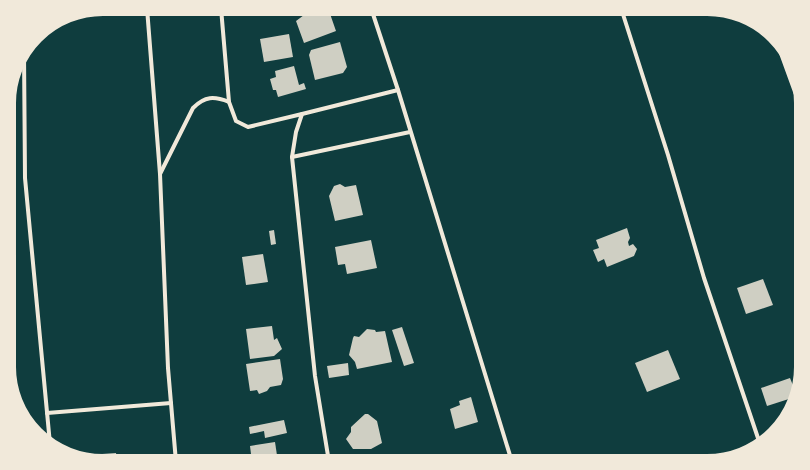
<svg xmlns="http://www.w3.org/2000/svg" width="810" height="470" font-family="Barlow,sans-serif">
  <style>
    .building { fill: #cfcfc3 }
    .lines { fill: none; stroke-linecap: round; stroke-linejoin: round }
    .minor { stroke: #f1e9da; stroke-width: 4 }
    .rim { fill: none; stroke: #f1e9da; stroke-width: 2 }
  </style>
  <rect width="100%" height="100%" fill="#0f3d3e"/>
  <g class="building">
    <path d="M307 8H328L336 31 304 43 296 21 308 12Z"/>
    <path d="M289 34 293 57 264 62 260 39Z"/>
    <path d="M340 42 347 67 343 73 315 80 309 55 311 50Z"/>
    <path d="M294 66 299 85 304 83 306 89 278 97 276 90H273L270 79 276 77 275 71Z"/>
    <path d="M340 184 345 187 356 185 363 215 335 221 329 196 334 186Z"/>
    <path d="M627 228 630 238 628 242 629 246 633 244 637 249 634 256 607 267 604 259 598 262 593 250 599 248 596 240Z"/>
    <path d="M274 230 276 244 271 245 269 231Z"/>
    <path d="M371 240 377 268 347 274 345 264 338 265 335 247Z"/>
    <path d="M263 254 268 282 246 285 242 257Z"/>
    <path d="M763 279 773 305 746 314 737 288Z"/>
    <path d="M272 326 274 340 277 338 282 349 274 356 250 359 246 329Z"/>
    <path d="M402 327 414 363 404 366 392 330Z"/>
    <path d="M367 329 375 330 376 332 385 331 392 362 357 369 355 362 349 355 353 338 354 336 359 337Z"/>
    <path d="M668 350 680 379 647 392 635 363Z"/>
    <path d="M280 359 283 379 281 385 270 387 267 391 259 394 257 390 250 391 246 364Z"/>
    <path d="M348 363 349 375 329 378 327 366Z"/>
    <path d="M790 378 796 393 795 397 767 406 761 388Z"/>
    <path d="M471 397 478 422 455 429 450 409 460 405 459 401Z"/>
    <path d="M365 414H368L377 421 382 443 371 449H353L346 439 351 432V427Z"/>
    <path d="M284 420 287 433 265 438 264 431 250 434 249 427Z"/>
    <path d="M275 442 278 462H252L250 446Z"/>
    <path d="M116 453 117 462H103L87 458V455Z"/>
  </g>
  <g class="lines">
    <g class="minor">
      <path d="M147 8 160 174 168 368 176 462"/>
      <path d="M221 8 229 102 236 121 248 127 302 114"/>
      <path d="M371 8 398 90 512 462"/>
      <path d="M621 8 668 155 704 278 760 444"/>
      <path d="M778 45 802 111"/>
      <path d="M24 53 25 178 50 444"/>
      <path d="M292 157 410 132"/>
      <path d="M160 174 193 108C205 96 214 96 229 102"/>
      <path d="M47 413 171 403"/>
      <path d="M329 462 315 376 292 157 296 132 302 114 398 90"/>
    </g>
  </g>
  <path d="M0 0H810V470H0ZM103 15H707A88 88 0 0 1 795 103V367A88 88 0 0 1 707 455H103A88 88 0 0 1 15 367V103A88 88 0 0 1 103 15Z" fill="#f1e9da" fill-rule="evenodd"/>
  <path class="rim" d="M103 15H707A88 88 0 0 1 795 103V367A88 88 0 0 1 707 455H103A88 88 0 0 1 15 367V103A88 88 0 0 1 103 15Z"/>
</svg>
